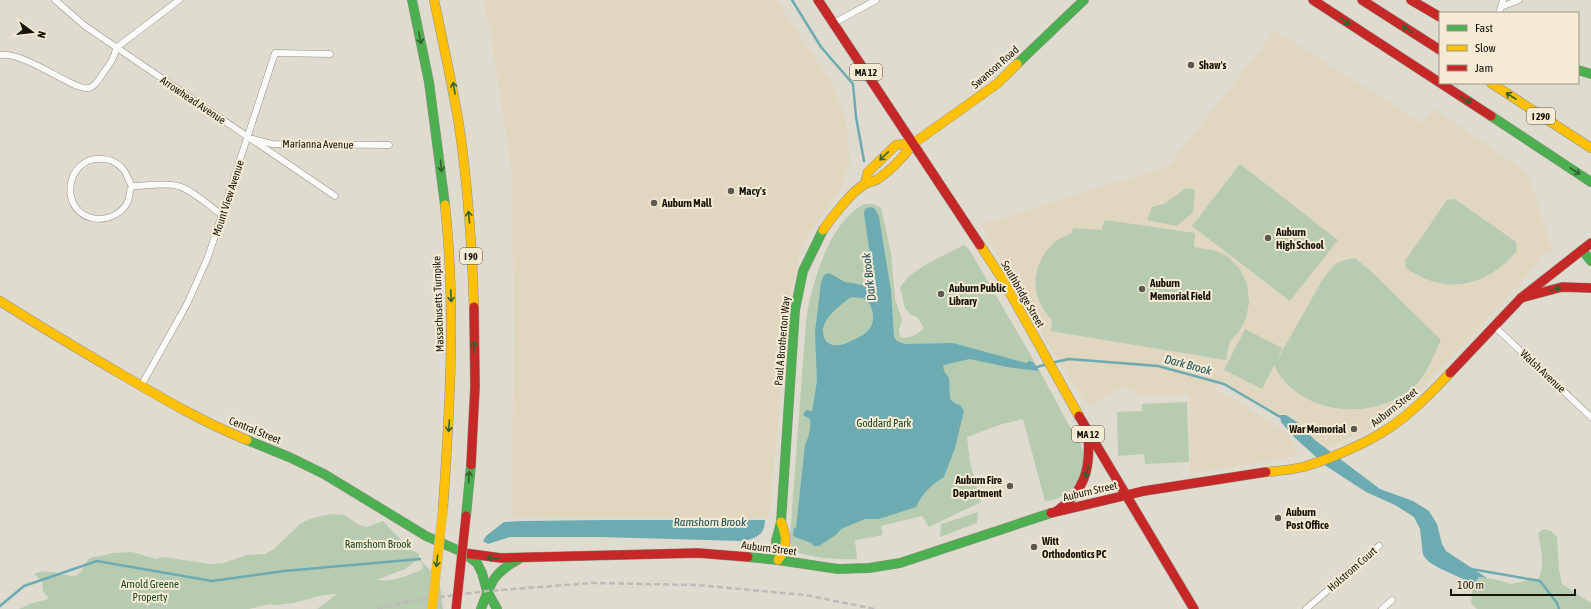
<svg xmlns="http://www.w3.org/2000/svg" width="1591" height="609" font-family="'Asap Condensed',sans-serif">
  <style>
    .built { fill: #e1d7c1 }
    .green { fill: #b7cbb1; fill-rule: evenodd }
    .water { fill: #6dabb3; fill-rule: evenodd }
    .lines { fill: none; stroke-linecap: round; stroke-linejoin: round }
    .stream { stroke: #6dabb3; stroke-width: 2.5 }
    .street-casing { stroke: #949086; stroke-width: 7 }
    .fast-casing { stroke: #949086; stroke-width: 10 }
    .slow-casing { stroke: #949086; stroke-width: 10 }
    .jam-casing { stroke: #949086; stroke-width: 10 }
    .street { stroke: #fafaf8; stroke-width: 6 }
    .fast { stroke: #4caf50; stroke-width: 9 }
    .slow { stroke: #ffc107; stroke-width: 9 }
    .jam { stroke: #c62828; stroke-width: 9 }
    .rail { stroke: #bcbbb7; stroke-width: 2.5; stroke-dasharray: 6 3; stroke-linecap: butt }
    .slow-bridge-casing { stroke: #bcbab4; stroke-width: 10; stroke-linecap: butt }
    .jam-bridge-casing { stroke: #bcbab4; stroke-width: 10; stroke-linecap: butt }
    .slow-bridge { stroke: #ffc107; stroke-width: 9 }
    .jam-bridge { stroke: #c62828; stroke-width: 9 }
    .oneway { stroke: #31612e }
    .poi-dot { fill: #5d5950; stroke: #f5ebd4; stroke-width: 1.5 }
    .labels { text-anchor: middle; stroke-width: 4; stroke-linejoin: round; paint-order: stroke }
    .shield { fill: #f5ebd4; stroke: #595447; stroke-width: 1 }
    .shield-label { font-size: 10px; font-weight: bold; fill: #16130b }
    .poi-label { font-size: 11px; font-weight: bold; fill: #16130b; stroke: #f5ebd4; text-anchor: start }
    .street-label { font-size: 11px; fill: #16130b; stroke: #f5ebd4 }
    .park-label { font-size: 11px; fill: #16451d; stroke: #f5ebd4 }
    .water-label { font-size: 12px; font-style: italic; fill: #1a4e57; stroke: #f5ebd4 }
  </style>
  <rect width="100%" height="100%" fill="#e0dbcf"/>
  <g class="built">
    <path d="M483 0H776L831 81 846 120 850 162 840 190 802 244 790 297 769 518 512 517 514 329 512 173 491 35Z"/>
    <path d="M1275 31 1289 39 1422 123 1433 108 1527 172 1553 251 1539 255V259L1534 268 1429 382 1403 406 1371 428 1331 447 1316 452 1283 417 1219 381 1214 392 1221 393 1238 401 1285 432 1294 443 1297 456 1190 474 1189 394 1136 395 1132 389 1129 391 1125 385 1089 407 1051 349 981 225 1168 166Z"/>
  </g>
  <g class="green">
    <path d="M1240 164 1338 240 1290 301 1192 226Z"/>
    <path d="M1186 188 1195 190 1193 212 1177 226 1147 220 1152 207 1164 204Z"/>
    <path d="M1455 199 1516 242 1517 251C1486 287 1446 296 1406 268L1405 261 1447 200Z"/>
    <path d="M865 204H874L881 208 891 253 895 299 902 320 899 329 900 337C908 340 918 334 924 328L917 317 911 315 905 308 900 288C911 268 944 256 964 245L969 249C1001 305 1035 360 1065 418 1071 430 1082 441 1084 455 1086 478 1068 500 1045 501L1023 419 1002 424 967 437 970 463 981 502 929 527 922 516 881 526 883 535 855 540 857 559C846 560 798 558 792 548 790 545 791 539 790 536L806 322C810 287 830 219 865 204Z"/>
    <path d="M1105 220 1195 233 1194 247 1216 251 1227 256 1240 269 1247 284 1249 303 1246 318 1239 332 1230 341 1226 360 1051 331 1052 320C1032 299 1030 274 1047 250 1051 246 1055 240 1061 238 1064 236 1068 235 1072 233L1073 228 1101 230Z"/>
    <path d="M1355 258 1373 273 1441 340C1434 355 1428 372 1416 385 1382 416 1325 418 1290 387 1283 381 1278 373 1274 365L1262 389 1224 370 1245 329 1282 348 1277 360 1323 279C1334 264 1336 261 1355 258Z"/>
    <path d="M1187 402 1189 462 1145 464 1144 454 1118 456 1117 412 1142 411V404Z"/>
    <path d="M978 512 977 523 940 537 941 524Z"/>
    <path d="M333 514 345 515 359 525 367 527 383 521 410 549 419 554V559L439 579 443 609H317L337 594 323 595 294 603 276 605 270 604 249 609H19L32 603 49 599 43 591 42 581 34 574C48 568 60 575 75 576L82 571 86 562 90 558 114 553 132 552 156 559 163 557 211 564 223 563 247 555 265 554 274 549 301 523 316 517ZM418 560 422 563 423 569C407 576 393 582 376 580L405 569Z"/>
    <path d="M1544 529 1551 531 1557 537 1559 570 1562 584 1591 603V609H1477L1471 603 1473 586 1479 577 1494 579 1511 584 1539 578C1545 562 1541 549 1538 533Z"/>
  </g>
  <g class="water">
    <path d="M871 207 875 209 879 217 891 291 894 337 897 341 905 344 953 343 1026 363 1029 361 1033 362 1039 371 1007 367 970 359 943 365 944 371 949 378 950 399 956 404 960 405 964 411 955 448 944 477C933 483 921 495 916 507L879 519H865L841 529 837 534 819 546H813L812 543 803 540 793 536 794 528H796L805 445C809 436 811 429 810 419L803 415 806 410 812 411 817 381 815 332 821 282 824 275 829 273 845 282 870 286 874 284 864 213 865 209ZM851 297 863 298 870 304C879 325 868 334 851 341 846 344 839 346 833 345 829 344 825 341 824 337 818 321 839 306 851 297Z"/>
    <path d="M1280 415H1286L1297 422 1315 440 1380 489 1413 501 1429 511 1437 524 1442 544 1446 551 1487 578 1479 577 1474 584 1439 568 1429 562 1423 555 1420 529 1414 517 1395 505 1366 492 1326 466 1294 437 1281 422Z"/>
    <path d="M605 520H765C765 536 754 539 741 541L600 537H510L488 544 483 541 486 536 504 522 522 521Z"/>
  </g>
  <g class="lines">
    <g class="stream">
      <path d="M792 0 821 47 853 84 856 117 864 161"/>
      <path d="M1051 363 1069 359 1158 366 1224 384 1282 418"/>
      <path d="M1034 368 1047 364"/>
      <path d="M1471 569 1540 581 1557 603 1559 609"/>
      <path d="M0 606 24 586 97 561 212 581 284 571 420 559"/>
    </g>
    <defs>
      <g id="street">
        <path d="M55 0 85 26 335 196"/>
        <path d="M1501 7 1519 0"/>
        <path d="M1499 13 1503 0"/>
        <path d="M834 23 876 0"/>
        <path d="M0 55C27 52 75 92 89 88 96 86 100 78 103 73 109 65 115 58 116 48L179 0"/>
        <path d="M253 139 272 144 389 145"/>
        <path d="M132 186C129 191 130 196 128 201 123 213 110 219 98 219 57 216 64 155 103 159 110 159 116 162 122 168 127 173 128 180 132 186 146 186 164 182 178 186 191 189 211 207 222 215"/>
        <path d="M1494 326 1591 417"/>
        <path d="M141 386 187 304 208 257 275 53 330 54"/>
        <path d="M1306 609 1379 546"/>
        <path d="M1382 609 1392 600"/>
      </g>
      <g id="fast">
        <path d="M412 0 429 82 445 205"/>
        <path d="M1017 64 1084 0"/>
        <path d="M1578 70 1591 74"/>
        <path d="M1491 116 1591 182"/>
        <path d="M1582 250 1591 261"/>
        <path d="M247 440 289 457 324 474 426 536 464 553 477 563 482 573 487 591 497 609"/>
        <path d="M466 516 471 465"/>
        <path d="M748 557 778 560 838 569 869 568 900 563 1051 513"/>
        <path d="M778 560 776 541 781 522 795 310 803 271 823 230"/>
        <path d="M481 609C491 582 493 573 519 559"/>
      </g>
      <g id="slow">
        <path d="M434 0C443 42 452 83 459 125 468 186 472 247 474 307"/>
        <path d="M1491 83 1591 148"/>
        <path d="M865 184 868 172 896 145 914 143"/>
        <path d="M823 230C832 217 852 191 865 184 868 182 873 182 876 180 891 171 904 156 914 143L998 83 1017 64"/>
        <path d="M980 245 1001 277 1079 416"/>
        <path d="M0 301C41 327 83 352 126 377 165 400 205 423 247 440"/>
        <path d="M1266 472C1278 471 1291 470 1303 467 1327 460 1365 444 1386 430 1410 415 1431 393 1450 373"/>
        <path d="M443 508C450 407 456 306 445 205"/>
        <path d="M778 560C788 547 787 537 781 522"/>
      </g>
      <g id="jam">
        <path d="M818 0 980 245"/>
        <path d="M1313 0 1491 116"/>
        <path d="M1362 0 1440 50"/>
        <path d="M1411 0 1440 17"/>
        <path d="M1521 298 1562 287 1591 288"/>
        <path d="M1450 373 1521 298 1591 243"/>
        <path d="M1079 416 1194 609"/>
        <path d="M471 465 475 387 474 307"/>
        <path d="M1057 511C1084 492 1091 469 1088 437"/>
        <path d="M1051 513 1144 491 1266 472"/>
        <path d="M464 553 501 558 698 553 748 557"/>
      </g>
    </defs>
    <use href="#street" class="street-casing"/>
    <use href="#fast" class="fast-casing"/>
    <use href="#slow" class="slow-casing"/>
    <use href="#jam" class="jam-casing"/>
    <use href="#street" class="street"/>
    <use href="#fast" class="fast"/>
    <use href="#slow" class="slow"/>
    <use href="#jam" class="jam"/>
    <path class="rail" d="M377 609 411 601 487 591 592 583 697 585 805 595 875 609"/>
    <defs>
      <path id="slow-bridge" d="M432 609 443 508"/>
      <path id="jam-bridge" d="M456 609 466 516"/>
    </defs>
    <use href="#slow-bridge" class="slow-bridge-casing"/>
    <use href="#jam-bridge" class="jam-bridge-casing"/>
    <use href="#slow-bridge" class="slow-bridge"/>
    <use href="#jam-bridge" class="jam-bridge"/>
  </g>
  <defs><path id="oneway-shaft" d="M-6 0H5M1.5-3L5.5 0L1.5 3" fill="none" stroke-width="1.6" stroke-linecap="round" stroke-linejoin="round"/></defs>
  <g class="oneway">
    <use href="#oneway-shaft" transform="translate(1345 21) rotate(33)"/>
    <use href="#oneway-shaft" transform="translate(1407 29) rotate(-147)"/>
    <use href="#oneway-shaft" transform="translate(420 38) rotate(78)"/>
    <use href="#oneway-shaft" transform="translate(454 88) rotate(-100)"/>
    <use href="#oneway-shaft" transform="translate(1511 96) rotate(-147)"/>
    <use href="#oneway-shaft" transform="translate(1466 100) rotate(33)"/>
    <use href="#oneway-shaft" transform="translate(884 156) rotate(136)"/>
    <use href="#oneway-shaft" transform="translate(441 166) rotate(84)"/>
    <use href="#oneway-shaft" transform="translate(1575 171) rotate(33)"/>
    <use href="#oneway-shaft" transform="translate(469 217) rotate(-95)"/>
    <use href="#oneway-shaft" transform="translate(1555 289) rotate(-14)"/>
    <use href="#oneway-shaft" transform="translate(451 296) rotate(87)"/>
    <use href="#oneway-shaft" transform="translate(474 347) rotate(-90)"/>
    <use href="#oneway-shaft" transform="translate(449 426) rotate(94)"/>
    <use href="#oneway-shaft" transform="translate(1087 472) rotate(105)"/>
    <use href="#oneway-shaft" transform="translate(469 477) rotate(-86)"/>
    <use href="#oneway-shaft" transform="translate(493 558) rotate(-175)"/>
    <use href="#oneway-shaft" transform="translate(437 561) rotate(96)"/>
  </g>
  <g class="poi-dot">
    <circle cx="1191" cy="65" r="4"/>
    <circle cx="731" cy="191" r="4"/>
    <circle cx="654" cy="203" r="4"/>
    <circle cx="1268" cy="238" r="4"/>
    <circle cx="1142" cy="289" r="4"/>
    <circle cx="941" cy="294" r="4"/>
    <circle cx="1354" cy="429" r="4"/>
    <circle cx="1010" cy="486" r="4"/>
    <circle cx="1278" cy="518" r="4"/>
    <circle cx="1034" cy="547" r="4"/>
  </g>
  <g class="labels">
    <g class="shield">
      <rect x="850" y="64" width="32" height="16" rx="3"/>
      <rect x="1527" y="108" width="28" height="16" rx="3"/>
      <rect x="460" y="248" width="22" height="16" rx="3"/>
      <rect x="1072" y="426" width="32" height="16" rx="3"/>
    </g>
    <g class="shield-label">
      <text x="866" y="76">MA 12</text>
      <text x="1541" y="120">I 290</text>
      <text x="471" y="260">I 90</text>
      <text x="1088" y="438">MA 12</text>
    </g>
    <g class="poi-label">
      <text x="1199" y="69">Shaw's</text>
      <text x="739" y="195">Macy's</text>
      <text x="662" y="207">Auburn Mall</text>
      <text x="1276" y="236">Auburn<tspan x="1276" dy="13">High School</tspan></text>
      <text x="1150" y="287">Auburn<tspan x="1150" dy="13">Memorial Field</tspan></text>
      <text x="949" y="292">Auburn Public<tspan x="949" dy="13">Library</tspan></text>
      <text x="1346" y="433" text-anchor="end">War Memorial</text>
      <text x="1002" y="484" text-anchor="end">Auburn Fire<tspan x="1002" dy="13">Department</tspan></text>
      <text x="1286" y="516">Auburn<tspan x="1286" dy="13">Post Office</tspan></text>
      <text x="1042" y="545">Witt<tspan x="1042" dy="13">Orthodontics PC</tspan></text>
    </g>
    <g class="street-label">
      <text transform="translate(995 67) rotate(-41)" y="4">Swanson Road</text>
      <text transform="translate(193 100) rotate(34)" y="4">Arrowhead Avenue</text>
      <text transform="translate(318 144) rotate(1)" y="4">Marianna Avenue</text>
      <text transform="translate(228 198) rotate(-72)" y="4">Mount View Avenue</text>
      <text transform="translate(1023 294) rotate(60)" y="4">Southbridge Street</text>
      <text transform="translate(438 304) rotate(-92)" y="4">Massachusetts Turnpike</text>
      <text transform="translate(782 341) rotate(-85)" y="4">Paul A Brotherton Way</text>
      <text transform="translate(1543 371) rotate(43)" y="4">Walsh Avenue</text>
      <text transform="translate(1394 407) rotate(-38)" y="4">Auburn Street</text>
      <text transform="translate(255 430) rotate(22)" y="4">Central Street</text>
      <text transform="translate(1090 491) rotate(-13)" y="4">Auburn Street</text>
      <text transform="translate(769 548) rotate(7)" y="4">Auburn Street</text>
      <text transform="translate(1352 569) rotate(-41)" y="4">Holstrom Court</text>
    </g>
    <g class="park-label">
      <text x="884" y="427">Goddard Park</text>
      <text x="378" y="548">Ramshorn Brook</text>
      <text x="150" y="588">Arnold Greene<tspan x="150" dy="13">Property</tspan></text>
    </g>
    <g class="water-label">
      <text transform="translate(869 277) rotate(-97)" y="4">Dark Brook</text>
      <text transform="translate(1188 365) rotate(15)" y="4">Dark Brook</text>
      <text x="710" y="526">Ramshorn Brook</text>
    </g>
  </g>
  <rect x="1439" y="12" width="140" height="72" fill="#f5ebd4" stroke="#9c9584"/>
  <rect x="1447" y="25" width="20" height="6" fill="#4caf50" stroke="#9c9584"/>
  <text x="1475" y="32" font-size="12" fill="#16130b">Fast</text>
  <rect x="1447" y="45" width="20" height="6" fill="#ffc107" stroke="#9c9584"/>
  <text x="1475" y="52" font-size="12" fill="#16130b">Slow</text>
  <rect x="1447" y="65" width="20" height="6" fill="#c62828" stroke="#9c9584"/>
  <text x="1475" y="72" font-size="12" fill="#16130b">Jam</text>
  <g transform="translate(32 32) rotate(105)" stroke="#f5ebd4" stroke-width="3" paint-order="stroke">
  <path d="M0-3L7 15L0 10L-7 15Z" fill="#16130b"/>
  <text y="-6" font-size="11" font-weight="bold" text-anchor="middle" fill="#16130b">N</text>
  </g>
  <path d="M1451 589v6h124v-6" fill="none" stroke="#16130b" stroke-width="2"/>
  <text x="1457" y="589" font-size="12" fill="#16130b" stroke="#f5ebd4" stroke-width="3" paint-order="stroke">100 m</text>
</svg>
